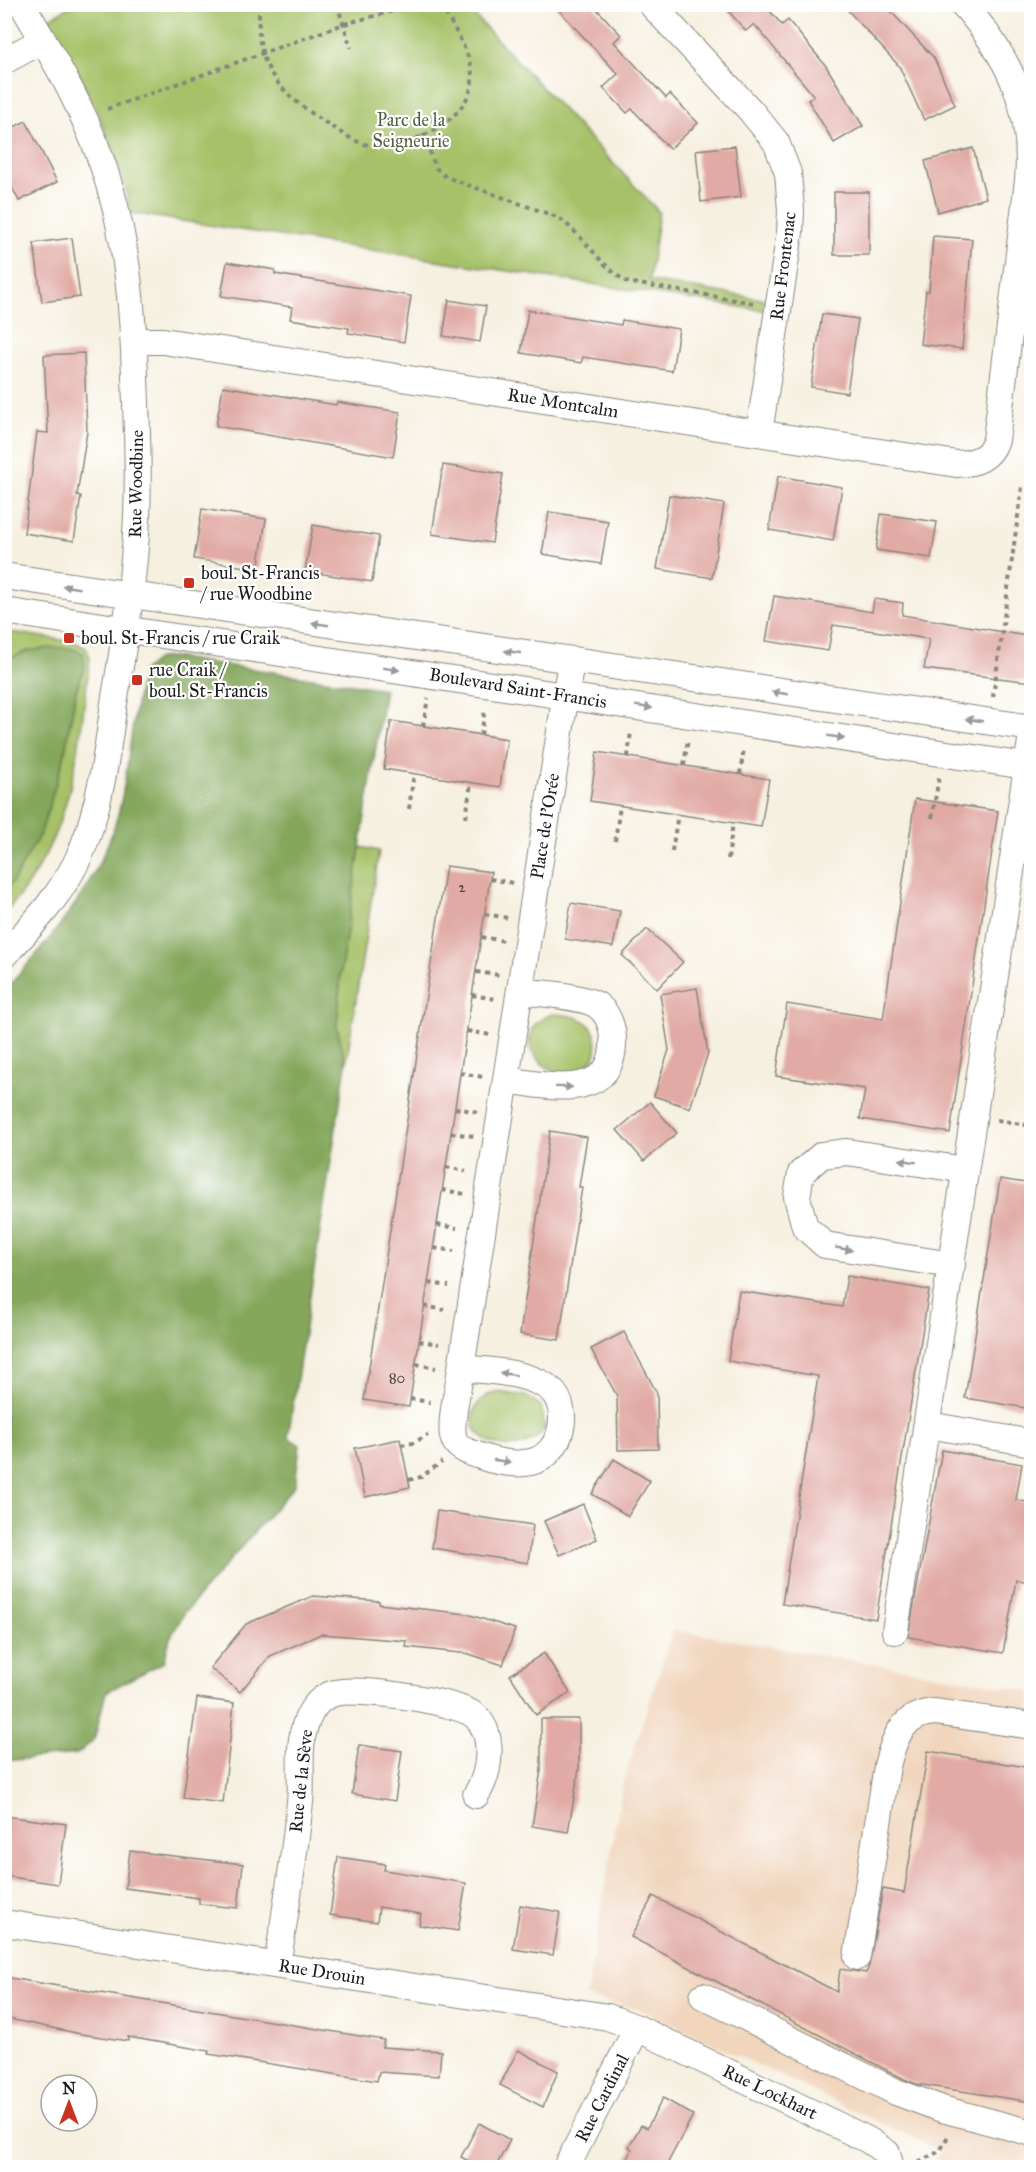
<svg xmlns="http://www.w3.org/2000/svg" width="1036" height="2172" font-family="'IM FELL Great Primer',serif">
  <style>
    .built { fill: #f1d5bd }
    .green { fill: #a6c167; stroke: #616e42; stroke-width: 1.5 }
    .forest { fill: #84a75c; stroke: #50623c; stroke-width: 1.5 }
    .building { fill: #e1aaa4 }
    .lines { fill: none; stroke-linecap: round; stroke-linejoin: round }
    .minor-casing { stroke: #89867e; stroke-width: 28 }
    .path { stroke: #89867e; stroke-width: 4; stroke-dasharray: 4.5 4.5; stroke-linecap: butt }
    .minor { stroke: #fff; stroke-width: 26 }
    .oneway { fill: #999 }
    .poi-dot { fill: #c8321e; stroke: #fff; stroke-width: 2 }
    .labels { text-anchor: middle; stroke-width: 4.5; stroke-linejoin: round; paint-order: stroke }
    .number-label { font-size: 15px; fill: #4d403e }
    .park-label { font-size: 18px; fill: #535e3a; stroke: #fff }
    .street-label { font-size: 18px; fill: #1c1c1c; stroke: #fff }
    .poi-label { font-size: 18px; fill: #1c1c1c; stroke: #fff; text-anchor: start }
  </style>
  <rect width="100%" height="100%" fill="#fff"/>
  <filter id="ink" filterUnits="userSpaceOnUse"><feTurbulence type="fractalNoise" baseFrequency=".0167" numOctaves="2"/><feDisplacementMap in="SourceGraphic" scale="12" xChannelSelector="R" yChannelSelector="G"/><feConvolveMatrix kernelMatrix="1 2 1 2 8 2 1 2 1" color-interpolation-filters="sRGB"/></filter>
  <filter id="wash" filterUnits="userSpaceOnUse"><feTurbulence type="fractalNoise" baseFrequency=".008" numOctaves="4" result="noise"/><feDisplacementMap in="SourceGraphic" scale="24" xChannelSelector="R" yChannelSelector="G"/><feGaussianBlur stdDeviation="1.35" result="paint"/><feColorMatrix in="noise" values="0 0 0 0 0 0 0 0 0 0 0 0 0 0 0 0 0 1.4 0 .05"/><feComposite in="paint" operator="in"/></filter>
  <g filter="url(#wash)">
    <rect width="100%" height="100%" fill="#f6f0e0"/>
    <path class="built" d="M673 1630 1031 1691V2167H932L940 2151 641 2010 586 1997 623 1783Z"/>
    <g class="green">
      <path d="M74 4 472 5 475 16 659 212 649 281 767 300 766 311 131 213C116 143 84 81 48 19Z"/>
      <path d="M4 631 75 642 86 648 90 658C78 754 73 838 5 913V888L12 883 41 832 64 757 76 690 85 666 28 651 5 660Z"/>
      <path d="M360 847 379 851 346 1064 337 1027 341 968Z"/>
      <path d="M552 1014C563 1015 578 1015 587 1023 599 1033 600 1054 589 1064 554 1096 498 1034 552 1014Z"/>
      <path d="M497 1392 526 1396 541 1406 545 1427C533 1450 498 1453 480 1435 463 1418 478 1396 497 1392Z"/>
    </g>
    <g class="forest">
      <path d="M49 648H70L83 653 85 666 76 690 64 757 41 832 12 883 5 888 4 717 8 692H5V660L28 651Z"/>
      <path d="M172 657 385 689 341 968 337 1027 346 1064 288 1437 300 1445 295 1485 185 1612 170 1638 164 1662 106 1692 94 1740 77 1754 5 1761V990C53 936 100 883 119 811 130 765 131 716 143 671L159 658Z"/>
    </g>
    <g id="blocks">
      <g class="building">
        <path d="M553 4H592L621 35 614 42 666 98 670 94 698 123 670 149 632 109 627 113 603 88 618 74Z"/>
        <path d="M722 4H775L769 10 782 25 788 20 826 66 863 126 834 143 808 100 814 96 754 24 746 31Z"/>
        <path d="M842 4H884L934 58 955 105 924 120 899 66Z"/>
        <path d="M26 121 57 182 19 201 4 171V132Z"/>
        <path d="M735 146 741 197 701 202 696 150Z"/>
        <path d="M973 148 986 198 938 212 925 161Z"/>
        <rect x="834" y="192" width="35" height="63"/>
        <path d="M933 236 972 239 962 349 920 344 926 291H929Z"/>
        <path d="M72 238 80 297 42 302 34 243Z"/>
        <path d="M227 262 275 270V274L411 296 404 342 348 333 349 328 290 319 292 307 221 296Z"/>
        <path d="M449 300 486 306 480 342 443 336Z"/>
        <path d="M528 310 621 325 622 320 679 329 672 371 583 357 581 363 521 353Z"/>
        <path d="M822 314 858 319 847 393 811 387Z"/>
        <path d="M84 353 87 432 77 495 81 496 74 541 24 533 37 432 48 433 44 355Z"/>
        <path d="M223 386 336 405 337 402 400 412 393 457 216 426Z"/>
        <path d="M443 465 503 474 492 543 432 534Z"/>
        <path d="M778 476 842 487 833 541 769 530Z"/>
        <path d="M669 495 724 504 712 578 657 569Z"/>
        <path d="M202 509 266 519 258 569 194 559Z"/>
        <path d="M549 512 608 521 601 564 542 554Z"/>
        <path d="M881 514 937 522 931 558 876 550Z"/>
        <path d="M313 525 379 536 372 582 305 571Z"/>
        <path d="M774 596 872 612 874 599 903 603 902 615 1032 637V682L924 669 929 639 833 625 828 651 766 641Z"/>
        <path d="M391 721 507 739 500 787 384 769Z"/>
        <path d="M597 752 769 779 761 827 590 801Z"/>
        <path d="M915 799 998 811 950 1133 860 1119 865 1089 776 1076 787 1004 883 1019Z"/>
        <path d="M446 866 491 872 409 1407 364 1400Z"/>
        <path d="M571 903 620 911 613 947 565 939Z"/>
        <path d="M647 929 683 962 657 989 622 955Z"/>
        <path d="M697 988 708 1053 690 1108 654 1096 669 1050 660 994Z"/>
        <path d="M650 1102 677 1133 644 1161 617 1130Z"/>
        <path d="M550 1131 587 1137 579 1187H582L559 1340 520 1334Z"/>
        <path d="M1000 1179 1032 1184V1409L965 1398Z"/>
        <path d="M847 1276 929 1290 876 1619 782 1604 818 1376 728 1361 739 1291 842 1307Z"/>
        <path d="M624 1332 657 1393 658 1449 618 1450 617 1396 591 1349Z"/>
        <path d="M400 1439 410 1487 365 1497 355 1448Z"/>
        <path d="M942 1450 1022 1464 1016 1500 1032 1503V1582L1016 1580 1003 1653 908 1637Z"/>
        <path d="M614 1459 650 1481 628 1516 592 1494Z"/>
        <path d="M583 1504 597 1539 559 1555 544 1521Z"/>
        <path d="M437 1511 533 1525 528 1563 432 1548Z"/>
        <path d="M313 1596 379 1601V1604L467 1614 515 1629 503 1665 469 1654 406 1647 407 1641 321 1634 270 1656 240 1692 210 1668 246 1624Z"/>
        <path d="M544 1653 570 1693 536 1715 510 1675Z"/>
        <path d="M197 1698 234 1703 223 1803 183 1798Z"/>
        <path d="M541 1719H579V1769L568 1832 532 1826 541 1770Z"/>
        <path d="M359 1745 402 1751 395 1801 352 1794Z"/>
        <path d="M928 1751 1032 1768V2102L916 2084 904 2079 631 1937 653 1896 837 1992 840 1969 866 1973 869 1966 883 1889 904 1893Z"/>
        <path d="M4 1816 66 1824 58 1884 4 1876Z"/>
        <path d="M130 1851 243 1864 238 1908 199 1904V1898L125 1888Z"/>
        <path d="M338 1857 385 1864 384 1870 466 1883 458 1931 419 1925 421 1914 379 1907 377 1922 330 1915Z"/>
        <path d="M520 1905 560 1912 553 1955 513 1949Z"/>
        <path d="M4 1977 384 2040 382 2047 441 2051 439 2076 379 2072 377 2081 208 2054 209 2051 128 2037V2041L81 2034 4 2018Z"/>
        <path d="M518 2050 558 2071 543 2107 500 2085Z"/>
        <path d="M663 2098 693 2115 665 2168H622L632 2149 629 2147 641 2125 647 2128Z"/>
        <path d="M479 2123 510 2140 495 2168H481L461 2157Z"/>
      </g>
    </g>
  </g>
  <g filter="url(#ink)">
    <use href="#blocks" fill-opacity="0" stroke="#89867e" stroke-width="1.5"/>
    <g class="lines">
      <defs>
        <g id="minor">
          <path d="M651 4 750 110 776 142 788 173 791 210 790 232 759 433"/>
          <path d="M4 61 43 40"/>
          <path d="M134 341H163L957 464C976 463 990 458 996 440L1028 180C1034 108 1010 58 963 4"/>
          <path d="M4 576 1032 728"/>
          <path d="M4 611 1032 767"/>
          <path d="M4 955C34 924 65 891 82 850 101 803 107 752 114 703 123 651 131 599 135 547 140 491 137 432 135 376 133 314 128 251 111 191 92 123 58 65 22 4"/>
          <path d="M506 1080C547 1086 617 1103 613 1037 612 1025 607 1012 597 1005 579 995 541 994 520 991"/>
          <path d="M952 1265 825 1245 805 1227 797 1197 801 1173 822 1155 847 1152 965 1170"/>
          <path d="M461 1368C488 1371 522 1371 546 1386 574 1404 563 1455 531 1462 514 1466 492 1461 477 1455 467 1452 455 1447 453 1436 450 1418 459 1386 461 1368L571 661"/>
          <path d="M928 1425 1032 1443"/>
          <path d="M895 1631 1032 734"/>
          <path d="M4 1923 608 2017 637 2028 868 2140 887 2153 891 2168"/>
          <path d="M857 1957 887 1766C894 1738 902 1714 935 1712L1032 1726"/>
          <path d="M277 1965C286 1911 294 1857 300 1802 303 1773 295 1739 311 1712 316 1703 325 1695 335 1693 358 1687 456 1701 474 1715 496 1733 490 1774 476 1795"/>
          <path d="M703 1996 896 2092 942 2109 1032 2133"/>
          <path d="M566 2168 637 2028"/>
        </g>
      </defs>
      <use href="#minor" class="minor-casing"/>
      <g class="path">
        <path d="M260 4C253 67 277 90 326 123 340 132 358 145 375 146 412 149 475 117 472 75 471 52 451 25 441 4"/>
        <path d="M337 4 351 48"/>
        <path d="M107 109 344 24 420 4"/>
        <path d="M423 134 436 168 446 177 557 217C584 235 599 265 627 282L754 303"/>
        <path d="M993 697 1022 487"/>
        <path d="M423 726 428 698"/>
        <path d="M481 735 485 709"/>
        <path d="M628 757 631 731"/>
        <path d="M684 765 688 739"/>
        <path d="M740 774 744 748"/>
        <path d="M409 809 414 773"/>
        <path d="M466 818 471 782"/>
        <path d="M932 818 939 777"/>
        <path d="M615 841 620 806"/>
        <path d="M672 851 678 814"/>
        <path d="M728 859 733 823"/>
        <path d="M490 879 513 883"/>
        <path d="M485 914 508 918"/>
        <path d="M481 937 504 941"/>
        <path d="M476 972 499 975"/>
        <path d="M472 995 495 999"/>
        <path d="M467 1031 490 1035"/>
        <path d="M460 1073 483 1077"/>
        <path d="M455 1108 478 1112"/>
        <path d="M997 1120 1032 1126"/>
        <path d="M451 1133 474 1136"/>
        <path d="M446 1167 466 1171"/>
        <path d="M442 1190 465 1194"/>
        <path d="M437 1225 457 1228"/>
        <path d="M434 1248 454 1251"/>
        <path d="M429 1283 449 1286"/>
        <path d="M424 1306 444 1310"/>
        <path d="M419 1341 439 1344"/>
        <path d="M416 1364 436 1368"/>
        <path d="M410 1399 430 1402"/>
        <path d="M401 1445 413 1443 428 1435"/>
        <path d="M409 1480 421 1477 442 1462"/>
        <path d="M918 2162 940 2151 948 2136"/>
      </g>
      <use href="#minor" class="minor"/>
    </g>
    <defs><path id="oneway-solid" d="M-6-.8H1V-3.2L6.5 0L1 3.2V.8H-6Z" transform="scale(1.5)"/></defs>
    <g class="oneway">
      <use href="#oneway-solid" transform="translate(71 587) rotate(-171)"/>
      <use href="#oneway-solid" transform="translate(320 624) rotate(-172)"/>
      <use href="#oneway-solid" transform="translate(513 652) rotate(-172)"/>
      <use href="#oneway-solid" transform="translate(391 669) rotate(9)"/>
      <use href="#oneway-solid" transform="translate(780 693) rotate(-171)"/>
      <use href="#oneway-solid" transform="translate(644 707) rotate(9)"/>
      <use href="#oneway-solid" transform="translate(974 720) rotate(-172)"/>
      <use href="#oneway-solid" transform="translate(836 737) rotate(9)"/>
      <use href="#oneway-solid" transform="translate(564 1087) rotate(1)"/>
      <use href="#oneway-solid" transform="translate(908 1161) rotate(-171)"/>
      <use href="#oneway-solid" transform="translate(844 1249) rotate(10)"/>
      <use href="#oneway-solid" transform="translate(508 1374) rotate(-171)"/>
      <use href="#oneway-solid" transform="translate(502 1461) rotate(8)"/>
    </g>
  </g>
  <g class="poi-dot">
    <rect x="183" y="577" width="12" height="12" rx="3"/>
    <rect x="63" y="632" width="12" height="12" rx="3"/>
    <rect x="131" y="674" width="12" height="12" rx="3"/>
  </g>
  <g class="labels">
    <g class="number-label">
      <text x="462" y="892">2</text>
      <text x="397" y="1383">80</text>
    </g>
    <g class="park-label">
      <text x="411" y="126">Parc de la<tspan x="411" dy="21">Seigneurie</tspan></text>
    </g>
    <g class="street-label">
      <text transform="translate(783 266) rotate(-83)" y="6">Rue Frontenac</text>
      <text transform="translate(563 403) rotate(9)" y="6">Rue Montcalm</text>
      <text transform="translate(136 484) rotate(-89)" y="6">Rue Woodbine</text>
      <text transform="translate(518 688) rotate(9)" y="6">Boulevard Saint-Francis</text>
      <text transform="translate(545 826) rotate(-81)" y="6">Place de l'Orée</text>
      <text transform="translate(301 1781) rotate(-84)" y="6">Rue de la Sève</text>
      <text transform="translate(322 1972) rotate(9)" y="6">Rue Drouin</text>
      <text transform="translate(770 2092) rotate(26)" y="6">Rue Lockhart</text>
      <text transform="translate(602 2098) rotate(-63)" y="6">Rue Cardinal</text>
    </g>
    <g class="poi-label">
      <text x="201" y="579">boul. St-Francis<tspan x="201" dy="21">/ rue Woodbine</tspan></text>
      <text x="81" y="644">boul. St-Francis / rue Craik</text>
      <text x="149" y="676">rue Craik /<tspan x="149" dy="21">boul. St-Francis</tspan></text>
    </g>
  </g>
  <rect width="1036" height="2172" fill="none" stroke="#fff" stroke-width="24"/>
  <g transform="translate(69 2103)"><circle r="28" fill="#ffffff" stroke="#a4a4a4" stroke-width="1.5"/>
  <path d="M0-4.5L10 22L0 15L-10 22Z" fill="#c8321e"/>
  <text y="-9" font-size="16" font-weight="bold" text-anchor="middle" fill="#1c1c1c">N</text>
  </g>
</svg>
